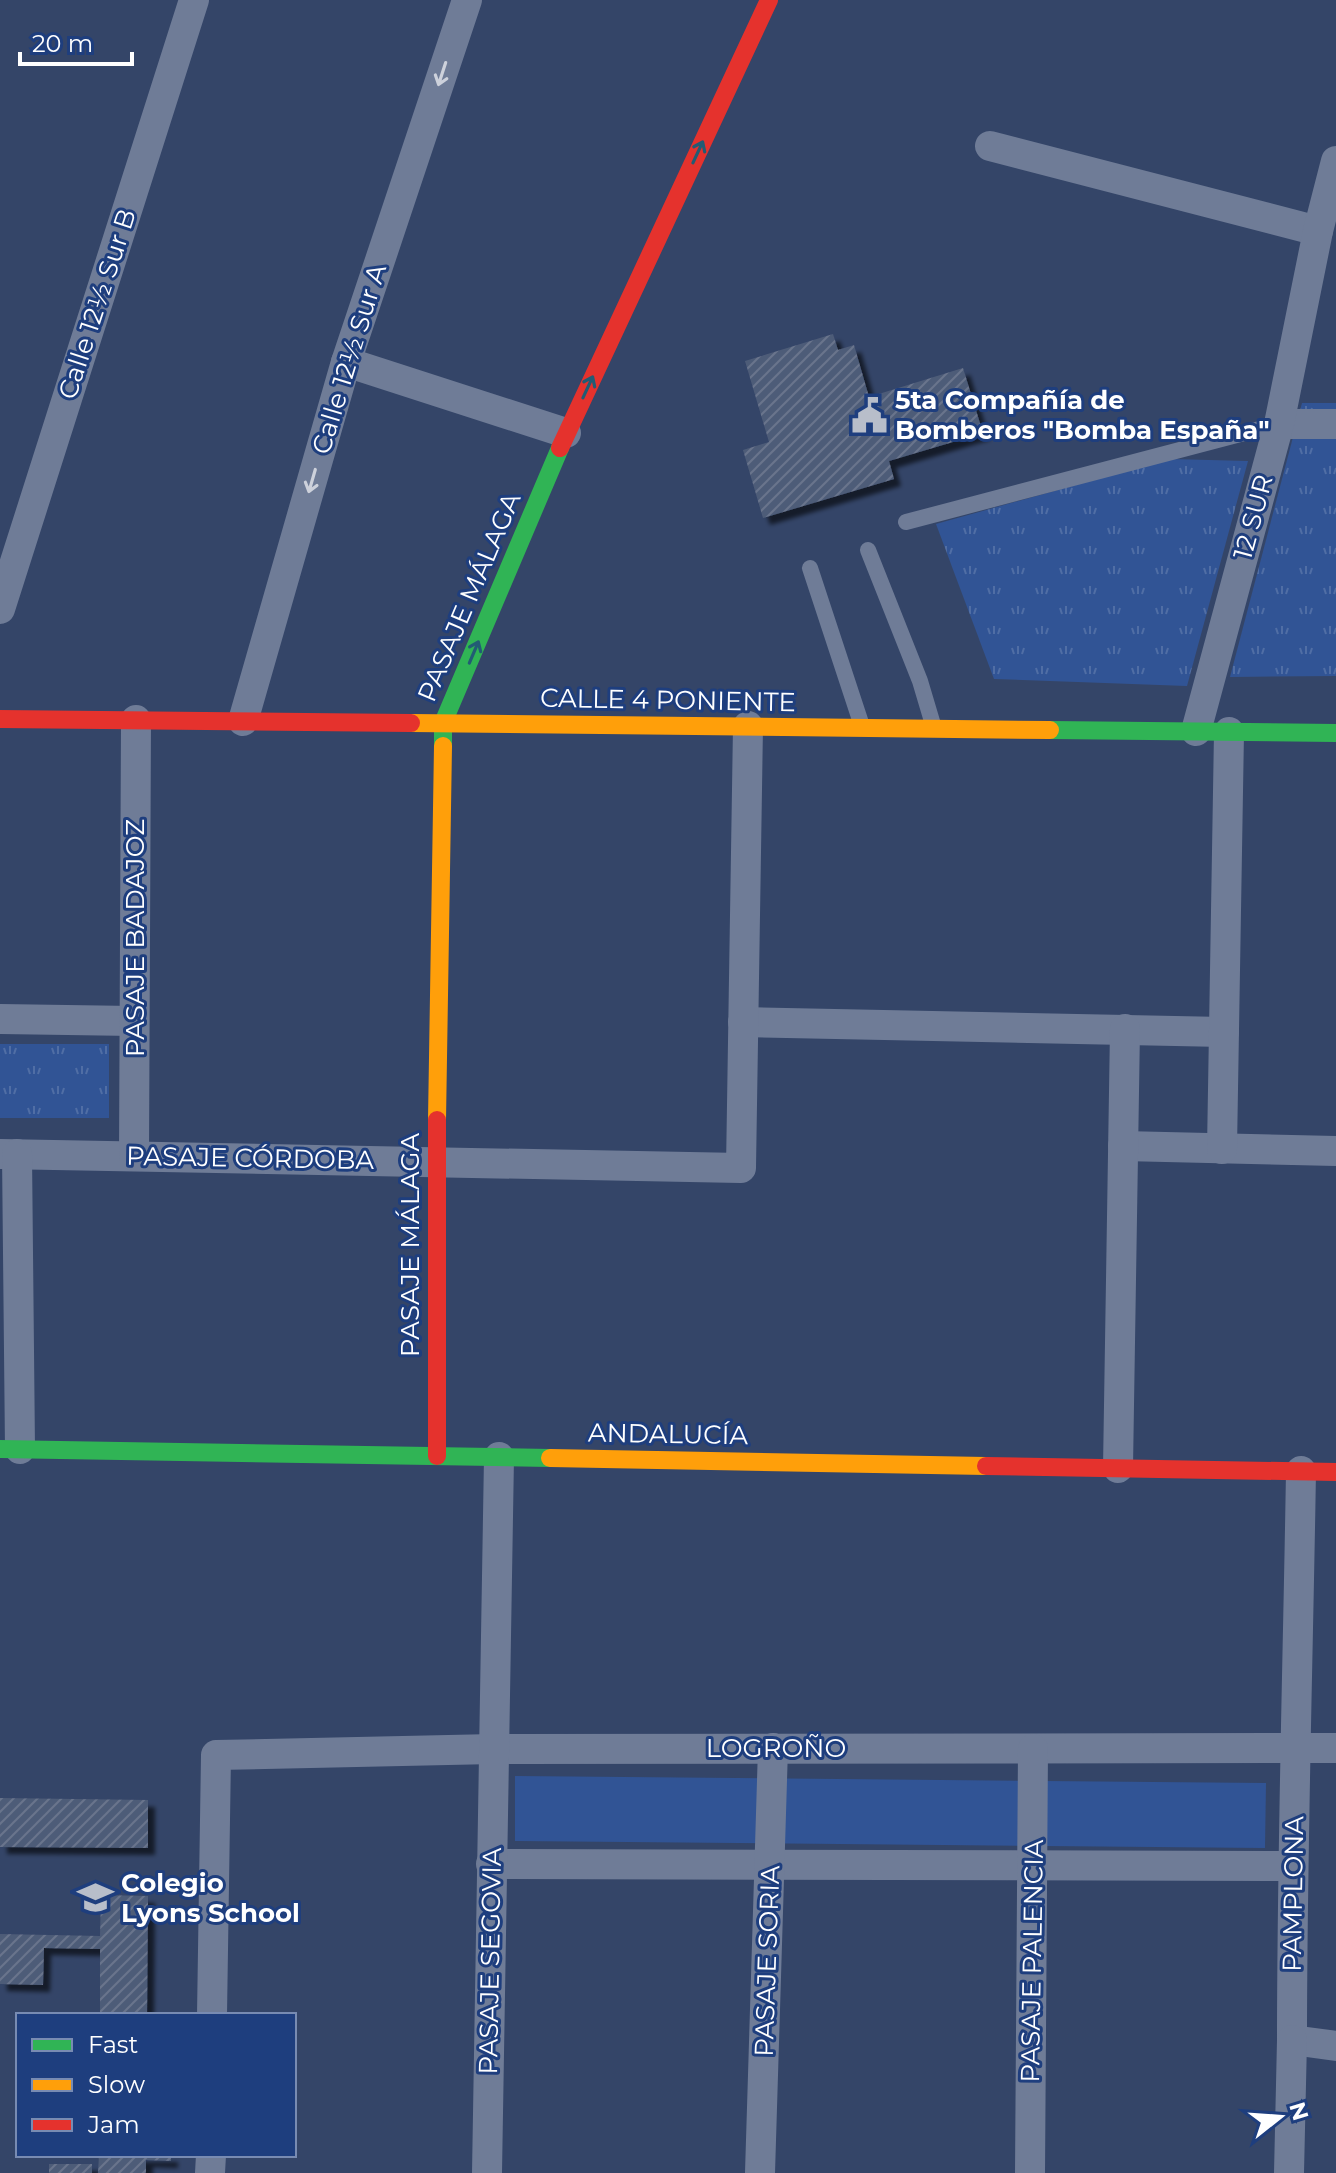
<svg xmlns="http://www.w3.org/2000/svg" width="1336" height="2173" font-family="Montserrat,sans-serif">
  <style>
    .grass { fill: #315495 }
    .park { fill: url(#park-tufts) }
    .building { fill: url(#building-hatch); filter: url(#shadow) }
    .lines { fill: none; stroke-linecap: round; stroke-linejoin: round }
    .lane { stroke: #6f7c97; stroke-width: 16 }
    .street { stroke: #6f7c97; stroke-width: 30 }
    .fast { stroke: #30b455; stroke-width: 18 }
    .slow { stroke: #ff9f0a; stroke-width: 18 }
    .jam { stroke: #e5322d; stroke-width: 18 }
    .oneway { stroke: #cdd1db }
    .oneway2 { stroke: #225c74 }
    .labels { text-anchor: middle; stroke-width: 6; stroke-linejoin: round; paint-order: stroke }
    .street-label { font-size: 26px; fill: #fff; stroke: #1e3e7e }
    .poi-label { font-size: 26px; font-weight: bold; fill: #fff; stroke: #1e3e7e; text-anchor: start }
  </style>
  <defs>
    <pattern id="park-tufts" width="24" height="20" patternUnits="userSpaceOnUse" patternTransform="scale(2)"><rect width="24" height="20" fill="#315495"/><path d="M3 7l-1-3M5 7V3M7 7l1-3M15 17l-1-3M17 17v-4M19 17l1-3" fill="none" stroke="#506ea5"/></pattern>
    <pattern id="building-hatch" width="6" height="6" patternUnits="userSpaceOnUse" patternTransform="scale(2)"><rect width="6" height="6" fill="#4e5c78"/><path d="M-1 1l2-2M0 6l6-6M5 7l2-2" fill="none" stroke="#69748c"/></pattern>
    <filter id="shadow"><feDropShadow dx="7" dy="7" stdDeviation="2" flood-color="#0009"/></filter>
  </defs>
  <rect width="100%" height="100%" fill="#344568"/>
  <path class="grass" d="M515 1776 1266 1783 1265 1848 515 1841Z"/>
  <g class="park">
    <path d="M1302 403H1336V676L1230 677Z"/>
    <path d="M1169 459 1248 461 1187 686 994 679 936 524Z"/>
    <rect x="0" y="1044" width="109" height="74"/>
  </g>
  <g class="building">
    <path d="M833 334 838 350 854 345 869 397 963 368 983 433 889 461 894 479 763 518 743 450 769 442 745 361Z"/>
    <path d="M0 1798 148 1800V1848L0 1847Z"/>
    <path d="M101 1895 148 1896 147 2015H100V1949L44 1948 43 1985 0 1984V1934L100 1936Z"/>
    <path d="M99 2155H171V2161L146 2160V2173H98Z"/>
    <rect x="49" y="2164" width="43" height="9"/>
  </g>
  <g class="lines">
    <g class="lane">
      <path d="M906 522 1279 424"/>
      <path d="M868 550 920 681 934 728"/>
      <path d="M810 568 862 726"/>
    </g>
    <g class="street">
      <path d="M990 146 1318 231"/>
      <path d="M346 362 566 433"/>
      <path d="M1279 424H1336"/>
      <path d="M0 609 194 0"/>
      <path d="M243 721 346 362 467 0"/>
      <path d="M1196 731 1279 424 1318 231 1336 161"/>
      <path d="M0 1019 134 1021"/>
      <path d="M743 1022 1224 1032"/>
      <path d="M1123 1146 1336 1151"/>
      <path d="M1222 1149 1229 732"/>
      <path d="M0 1154 741 1168 748 726"/>
      <path d="M17 1154 20 1449"/>
      <path d="M134 1156 136 720"/>
      <path d="M1118 1468 1125 1029"/>
      <path d="M1301 1471C1298 1661 1292 1850 1292 2040L1336 2046"/>
      <path d="M491 1864 1292 1866"/>
      <path d="M212 2015 216 1755 494 1749 1336 1748"/>
      <path d="M210 2173 211 2155"/>
      <path d="M487 2173 499 1457"/>
      <path d="M760 2173 773 1748"/>
      <path d="M1030 2173 1033 1749"/>
      <path d="M1289 2173 1292 2040"/>
    </g>
    <g class="fast">
      <path d="M1050 730 1336 733"/>
      <path d="M443 746V723L560 448"/>
      <path d="M0 1449 550 1458"/>
    </g>
    <g class="slow">
      <path d="M411 723 1050 730"/>
      <path d="M437 1120 443 746"/>
      <path d="M550 1458 986 1466"/>
    </g>
    <g class="jam">
      <path d="M560 448 769 0"/>
      <path d="M0 719 411 723"/>
      <path d="M437 1120V1456"/>
      <path d="M986 1466 1336 1472"/>
    </g>
  </g>
  <defs><path id="oneway-shaft" d="M-6 0H5M1.5-3L5.5 0L1.5 3" fill="none" stroke-width="1.6" stroke-linecap="round" stroke-linejoin="round" transform="scale(2)"/></defs>
  <g class="oneway">
    <use href="#oneway-shaft" transform="translate(442 74) rotate(108)"/>
    <use href="#oneway-shaft" transform="translate(312 481) rotate(106)"/>
  </g>
  <g class="oneway2">
    <use href="#oneway-shaft" transform="translate(698 152) rotate(-65)"/>
    <use href="#oneway-shaft" transform="translate(588 387) rotate(-65)"/>
    <use href="#oneway-shaft" transform="translate(474 652) rotate(-67)"/>
  </g>
  <defs>
    <symbol id="civic-bare" viewBox="-9 -9 18 18"><path d="M-.6-6.5H3V-4.5H.6V-3L4-1V1h2V6H-6V1h2V-1L-.6-3ZM-1.2 2.5V6h2.4V2.5Z" fill="#b8beca" stroke="#1e3e7e" stroke-width="2.5" paint-order="stroke"/></symbol>
    <symbol id="school-bare" viewBox="-9 -9 18 18"><path d="M0-5L7-2L0 1L-7-2ZM-4 1L0 2.5L4 1V4Q0 6-4 4Z" fill="#b8beca" stroke="#1e3e7e" stroke-width="2.5" paint-order="stroke"/></symbol>
  </defs>
  <g fill-rule="evenodd">
    <use href="#civic-bare" x="844" y="390" width="51" height="51"/>
    <use href="#school-bare" x="70" y="1872" width="51" height="51"/>
  </g>
  <g class="labels">
    <g class="street-label">
      <text transform="translate(97 304) rotate(-72)" y="9">Calle 12½ Sur B</text>
      <text transform="translate(349 359) rotate(-73)" y="9">Calle 12½ Sur A</text>
      <text transform="translate(1253 517) rotate(-75)" y="9">12 SUR</text>
      <text transform="translate(469 597) rotate(-67)" y="9">PASAJE MÁLAGA</text>
      <text transform="translate(668 700) rotate(1)" y="9">CALLE 4 PONIENTE</text>
      <text transform="translate(135 938) rotate(-90)" y="9">PASAJE BADAJOZ</text>
      <text transform="translate(250 1158) rotate(1)" y="9">PASAJE CÓRDOBA</text>
      <text transform="translate(410 1245) rotate(-90)" y="9">PASAJE MÁLAGA</text>
      <text transform="translate(668 1434) rotate(1)" y="9">ANDALUCÍA</text>
      <text x="776" y="1757">LOGROÑO</text>
      <text transform="translate(1293 1894) rotate(-89)" y="9">PAMPLONA</text>
      <text transform="translate(490 1961) rotate(-89)" y="9">PASAJE SEGOVIA</text>
      <text transform="translate(767 1961) rotate(-88)" y="9">PASAJE SORIA</text>
      <text transform="translate(1032 1961) rotate(-89)" y="9">PASAJE PALENCIA</text>
    </g>
    <g class="poi-label">
      <text x="895" y="409">5ta Compañía de<tspan x="895" dy="30">Bomberos "Bomba España"</tspan></text>
      <text x="121" y="1892">Colegio<tspan x="121" dy="30">Lyons School</tspan></text>
    </g>
  </g>
  <rect x="16" y="2013" width="280" height="144" fill="#1e3e7e" stroke="#788bb2" stroke-width="2"/>
  <rect x="32" y="2039" width="40" height="12" fill="#30b455" stroke="#788bb2" stroke-width="2"/>
  <text x="88" y="2053" font-size="24" fill="#ffffff">Fast</text>
  <rect x="32" y="2079" width="40" height="12" fill="#ff9f0a" stroke="#788bb2" stroke-width="2"/>
  <text x="88" y="2093" font-size="24" fill="#ffffff">Slow</text>
  <rect x="32" y="2119" width="40" height="12" fill="#e5322d" stroke="#788bb2" stroke-width="2"/>
  <text x="88" y="2133" font-size="24" fill="#ffffff">Jam</text>
  <g transform="translate(1280 2117) rotate(73)" stroke="#1e3e7e" stroke-width="6" paint-order="stroke">
  <path d="M0-6L14 30L0 20L-14 30Z" fill="#ffffff"/>
  <text y="-12" font-size="22" font-weight="bold" text-anchor="middle" fill="#ffffff">N</text>
  </g>
  <path d="M20 52v12h112v-12" fill="none" stroke="#ffffff" stroke-width="4"/>
  <text x="32" y="52" font-size="24" fill="#ffffff" stroke="#1e3e7e" stroke-width="6" paint-order="stroke">20 m</text>
</svg>
